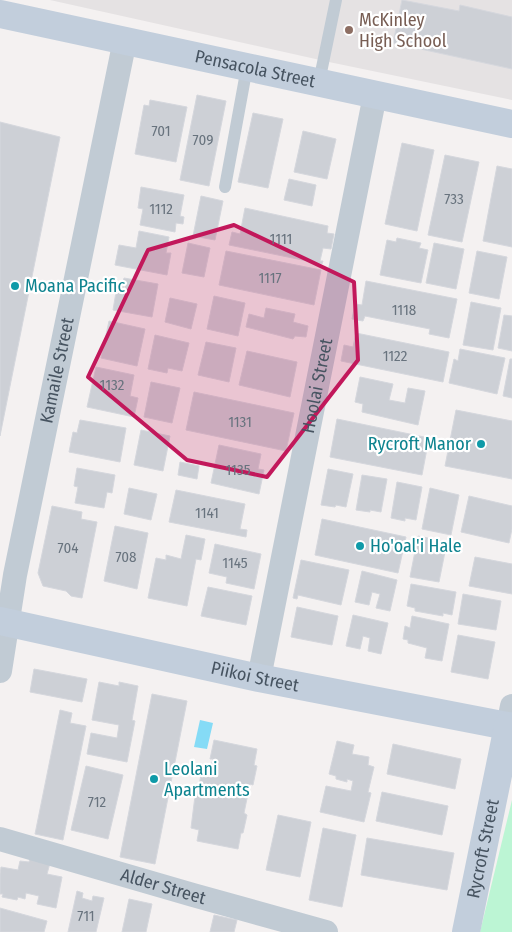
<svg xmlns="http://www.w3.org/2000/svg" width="512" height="932" font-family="'Fira Sans Condensed',sans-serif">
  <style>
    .education { fill: #e5e2e3 }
    .green { fill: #bcf5d4 }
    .water { fill: #85dbf6 }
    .building { fill: #cdd0d6; stroke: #d5d7dd }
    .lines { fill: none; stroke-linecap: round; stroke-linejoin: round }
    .lane { stroke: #c1cbd4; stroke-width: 12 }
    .street { stroke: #c1cbd4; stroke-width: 24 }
    .secondary { stroke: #c2cedc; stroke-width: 28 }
    .marked { fill: #c2185b; fill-opacity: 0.2; stroke: #c2185b; stroke-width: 4; stroke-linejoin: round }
    .education-dot { fill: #8d6e63; stroke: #fff; stroke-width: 2 }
    .culture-dot { fill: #0f9aa8; stroke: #fff; stroke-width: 2 }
    .labels { text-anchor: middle; stroke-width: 4.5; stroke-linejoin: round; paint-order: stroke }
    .number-label { font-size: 15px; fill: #68737e }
    .education-label { font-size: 18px; fill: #785e54; stroke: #fff; text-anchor: start }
    .street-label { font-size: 18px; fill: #475461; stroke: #fff }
    .culture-label { font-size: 18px; fill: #0d838f; stroke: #fff; text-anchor: start }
  </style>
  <rect width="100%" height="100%" fill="#f4f1f1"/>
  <path class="education" d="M50 0H512V100L329 62Z"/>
  <path class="green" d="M512 800V932H480Z"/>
  <path class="water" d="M200 720 213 723 207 749 194 747Z"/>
  <g class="building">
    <path d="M402 0 459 11 460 5 512 17V69L393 43Z"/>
    <path d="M197 95 226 101 209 186 180 180Z"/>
    <path d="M150 100 187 107 176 162 135 154 144 105 149 106Z"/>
    <path d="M253 113 283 119 268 188 238 182Z"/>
    <path d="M0 122 60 137 0 436Z"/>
    <path d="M303 131 336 139 327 179 294 172Z"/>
    <path d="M402 143 434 150 417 231 385 224Z"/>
    <path d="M445 155 479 162 462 242 428 235Z"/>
    <path d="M497 166 512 169V247L483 241Z"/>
    <path d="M289 179 316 185 312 206 284 200Z"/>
    <path d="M141 187 184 195 180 216 184 217 183 224 176 223 175 232 140 225 143 209 138 208Z"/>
    <path d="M201 196 223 201 215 240 193 236Z"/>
    <path d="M245 208 328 226 327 233 334 234 331 249 323 248 320 261H323L322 264 229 245 232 232 240 234Z"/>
    <path d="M139 231 169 237 166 253H171L167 275 115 265 119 245 136 248Z"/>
    <path d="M397 238 421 243 419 248 428 250 421 283 380 275 387 240 396 242Z"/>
    <path d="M188 243 210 248 204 277 182 273Z"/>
    <path d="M434 243 464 249 456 289 426 283Z"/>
    <path d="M226 251 321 270 314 305 219 285Z"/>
    <path d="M477 251 507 257 499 299 469 293Z"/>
    <path d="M124 278 158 284 152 317 113 310 117 286H122Z"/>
    <path d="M366 281 457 299 449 338 429 334 430 329 365 316 363 321 352 319 355 304 362 305Z"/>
    <path d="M214 296 245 303 238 336 207 329Z"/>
    <path d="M170 298 197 304 191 329 165 322Z"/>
    <path d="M471 302 501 308 493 350 463 345Z"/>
    <path d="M266 308 295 314 293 322 308 326 306 337 295 336 293 339 246 327 249 314 264 318Z"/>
    <path d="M504 315 512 316V351L498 348Z"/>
    <path d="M109 321 145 329 137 366 101 358Z"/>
    <path d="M356 333 449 352 443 382 341 361 344 345 353 347Z"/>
    <path d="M155 335 189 343 182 371 168 368 167 373 148 369Z"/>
    <path d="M206 342 236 348 229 382 198 375Z"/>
    <path d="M460 349 505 358 497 394 449 383 454 359 458 361Z"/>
    <path d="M247 351 297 362 290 397 239 385Z"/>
    <path d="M510 359H512V398L503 396Z"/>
    <path d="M96 367 134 375 130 396 138 398 134 417 87 407Z"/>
    <path d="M360 377 393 384 389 400 405 403 408 388 425 391 418 425 362 412 363 404 355 402Z"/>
    <path d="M151 382 180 388 172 423 144 417Z"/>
    <path d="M194 392 294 413 286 451 186 430Z"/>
    <path d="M456 410 512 421V479L445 466Z"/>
    <path d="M337 419 429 438 422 475 330 457Z"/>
    <path d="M80 420 126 428 120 462 69 452 73 432 77 433Z"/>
    <path d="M141 430 170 436 163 471 134 465Z"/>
    <path d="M219 445 261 454 258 469 264 470 259 494 211 483Z"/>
    <path d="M180 462 199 466 197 479 178 475Z"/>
    <path d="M77 468 115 475 112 493 107 492 104 508 75 503 78 487 74 486Z"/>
    <path d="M328 469 353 474 346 507 336 505 335 507 321 505Z"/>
    <path d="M362 475 387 479 381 512 370 510V512L356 510Z"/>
    <path d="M397 482 422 487 416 520 405 518V521L391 518Z"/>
    <path d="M129 488 157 494 151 520 124 514Z"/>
    <path d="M430 488 459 495 451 535 422 529Z"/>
    <path d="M176 490 245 504 240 529 247 530 246 537 169 522Z"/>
    <path d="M469 496 512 506V529L509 543 461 532Z"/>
    <path d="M52 506 82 512 81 519 97 522 82 598 71 596 66 591 43 586 38 573Z"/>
    <path d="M322 519 406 537 398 573 315 555Z"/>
    <path d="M115 526 148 533 137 589 104 581Z"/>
    <path d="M186 535 205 539 201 560 196 559 187 606 148 598 156 558 166 560V555L181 559Z"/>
    <path d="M418 536 447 542 439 582 410 577Z"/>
    <path d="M215 544 261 554 254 589 226 583 227 577 209 573Z"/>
    <path d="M475 557 512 564V594L469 586Z"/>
    <path d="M301 560 349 570 341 605 298 595 297 599 293 598Z"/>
    <path d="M362 571 397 580 390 611 376 608 380 594 372 592 369 605 355 602Z"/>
    <path d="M411 584 456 592 452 615 443 613V616L415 611V608L407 606Z"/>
    <path d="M208 587 252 596 246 625 201 616Z"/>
    <path d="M463 594 501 601 496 630 458 624Z"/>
    <path d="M297 607 338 616 332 645 291 637Z"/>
    <path d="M353 615 388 623 381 654 368 651 370 638 363 636 360 649 346 646Z"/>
    <path d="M412 616 449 624 442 661 425 658 427 648 408 643V640L403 639 405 626 410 628Z"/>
    <path d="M458 635 495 642 488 679 451 672Z"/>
    <path d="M34 669 87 679 82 702 30 692Z"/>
    <path d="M99 682 119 686V682L138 686 132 720 135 721 127 762 87 754 91 733 117 738 119 725 92 720Z"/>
    <path d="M152 694 187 701 155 864 120 857Z"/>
    <path d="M60 710 72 713 70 723 86 726 63 840 35 834Z"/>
    <path d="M214 740 257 749 254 765 257 766 253 785 250 784 244 813 247 815 243 833H241L238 849 197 841 199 830 191 828 195 796H197L203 764 211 766 213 759H210Z"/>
    <path d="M337 741 354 745 352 754 369 757 368 765 374 767 368 792 371 793 364 822 320 812 326 786 351 791 353 781 347 779V782L336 779V776L329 774Z"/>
    <path d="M393 744 461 759 455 789 387 774Z"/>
    <path d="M86 766 123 775 108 839 71 830Z"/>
    <path d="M382 792 448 806 442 835 376 821Z"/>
    <path d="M278 815 311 822 300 877 266 870Z"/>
    <path d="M323 828 356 835 342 907 309 900Z"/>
    <path d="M367 838 454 853 447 890 361 875Z"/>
    <path d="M30 858 50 863 47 874 62 877 56 908 37 904 39 896 26 893 25 899 18 897 17 900 2 897 3 894H0V874L1 867 18 870 20 861 29 862Z"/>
    <path d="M77 891 83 893 82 898 92 901 93 896 104 898 96 932H68Z"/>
    <path d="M129 899 152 904 146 932H122Z"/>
    <path d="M0 908 47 921 44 932H0Z"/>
    <path d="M214 915 237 920 234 932H210Z"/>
  </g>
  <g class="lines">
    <g class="lane">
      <path d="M319 82 336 0"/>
      <path d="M225 187 247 67"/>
    </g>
    <g class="street">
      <path id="s1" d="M0 671 15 575 125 40"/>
      <path id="s2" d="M259 678 375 95"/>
      <path d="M508 726 512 706"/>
      <path id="s3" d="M0 839 193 895 326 932"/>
    </g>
    <g class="secondary">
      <path id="s4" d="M0 14 512 124"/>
      <path id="s5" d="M0 621 259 678 512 727"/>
      <path id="s6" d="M466 932 508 726"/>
    </g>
  </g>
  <path class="marked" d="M234 225 354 282 358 360 267 477 187 460 88 377 148 250Z"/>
  <circle class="education-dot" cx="349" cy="30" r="5"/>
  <g class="culture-dot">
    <circle cx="15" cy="286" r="5"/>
    <circle cx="481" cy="444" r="5"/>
    <circle cx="360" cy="546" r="5"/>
    <circle cx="154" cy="779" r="5"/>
  </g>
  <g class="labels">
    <g class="number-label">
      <text x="161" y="136">701</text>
      <text x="203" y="145">709</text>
      <text x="454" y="204">733</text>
      <text x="161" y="214">1112</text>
      <text x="281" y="244">1111</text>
      <text x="270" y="283">1117</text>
      <text x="404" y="315">1118</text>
      <text x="395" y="361">1122</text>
      <text x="112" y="390">1132</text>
      <text x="240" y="427">1131</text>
      <text x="238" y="475">1135</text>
      <text x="207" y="518">1141</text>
      <text x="68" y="553">704</text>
      <text x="126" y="562">708</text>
      <text x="235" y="568">1145</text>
      <text x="97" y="807">712</text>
      <text x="86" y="921">711</text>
    </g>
    <g class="education-label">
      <text x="359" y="26">McKinley<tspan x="359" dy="21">High School</tspan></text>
    </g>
    <g class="street-label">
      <text dy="6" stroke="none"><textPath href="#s4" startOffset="261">Pensacola Street</textPath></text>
      <text dy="6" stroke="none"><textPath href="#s1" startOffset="306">Kamaile Street</textPath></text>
      <text dy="6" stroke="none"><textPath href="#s2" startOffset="298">Hoolai Street</textPath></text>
      <text dy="6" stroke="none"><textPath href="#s5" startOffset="261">Piikoi Street</textPath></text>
      <text dy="6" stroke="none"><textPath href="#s6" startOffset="85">Rycroft Street</textPath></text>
      <text dy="6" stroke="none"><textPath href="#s3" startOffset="170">Alder Street</textPath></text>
    </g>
    <g class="culture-label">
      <text x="25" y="292">Moana Pacific</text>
      <text x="471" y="450" text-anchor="end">Rycroft Manor</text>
      <text x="370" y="552">Ho'oal'i Hale</text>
      <text x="164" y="775">Leolani<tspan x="164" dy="21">Apartments</tspan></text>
    </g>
  </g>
</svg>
